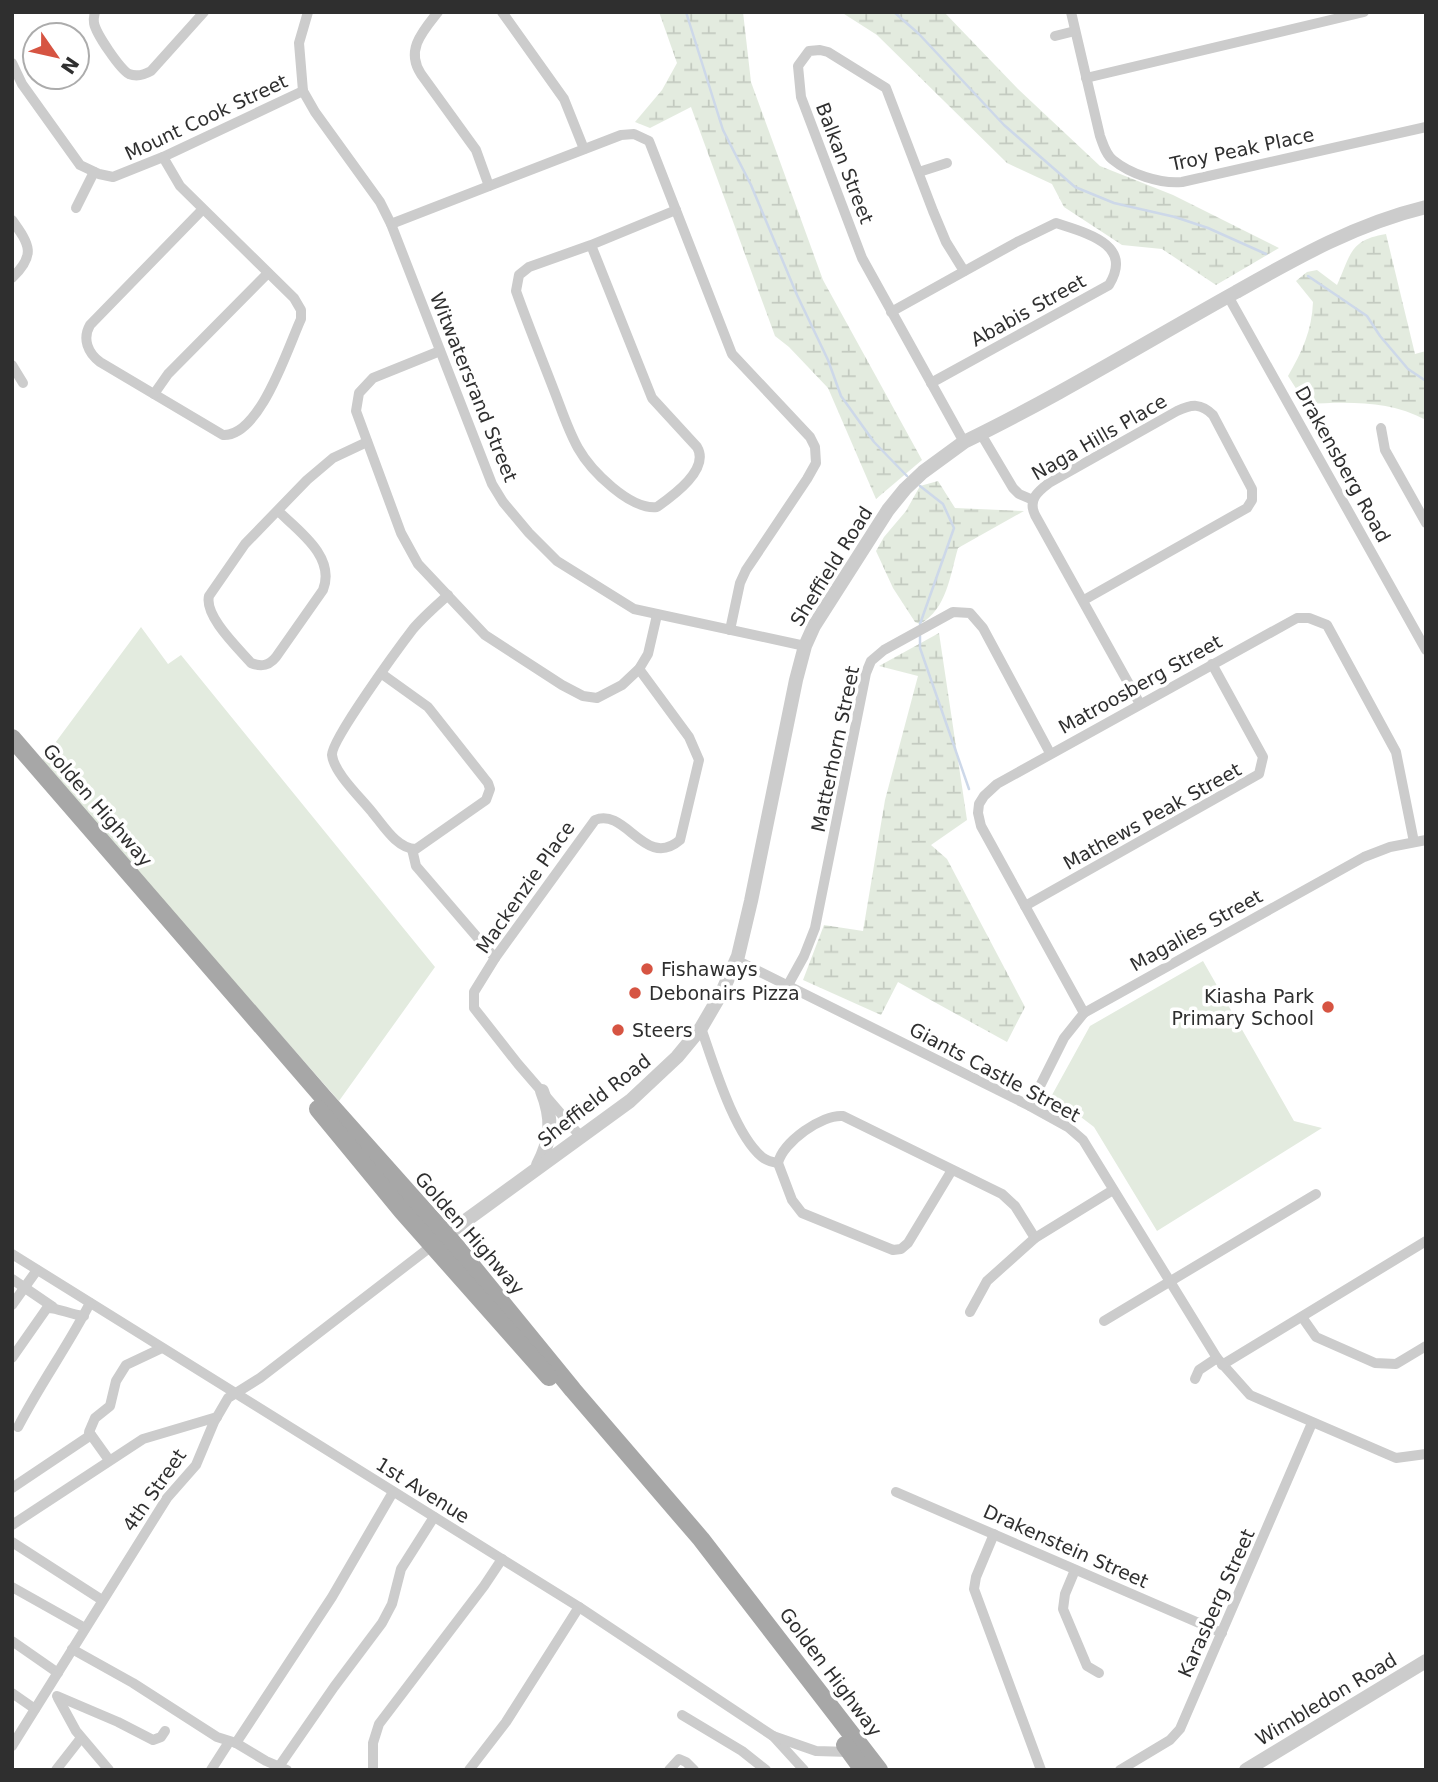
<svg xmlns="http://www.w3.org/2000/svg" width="1438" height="1782" font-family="'DejaVu Sans',sans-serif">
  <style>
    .grass { fill: #e3ebdf }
    .wetland { fill: url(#wetland-marsh) }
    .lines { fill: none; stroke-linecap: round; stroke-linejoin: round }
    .stream { stroke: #cdd8e9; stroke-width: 2.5 }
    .minor { stroke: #ccc; stroke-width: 10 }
    .tertiary { stroke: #ccc; stroke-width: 14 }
    .primary { stroke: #a7a7a7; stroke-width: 18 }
    .poi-dot { fill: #d65442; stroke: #fff; stroke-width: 2.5 }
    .labels { text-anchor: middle; stroke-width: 7; stroke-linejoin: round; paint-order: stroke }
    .street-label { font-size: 19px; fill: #2f2f2f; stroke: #fff }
    .poi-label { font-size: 19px; fill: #2f2f2f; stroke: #fff; text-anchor: start }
  </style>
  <defs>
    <pattern id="wetland-marsh" width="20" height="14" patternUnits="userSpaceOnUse" patternTransform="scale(1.75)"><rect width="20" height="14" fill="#e3ebdf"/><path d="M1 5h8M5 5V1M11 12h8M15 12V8" fill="none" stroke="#c3cac0"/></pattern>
  </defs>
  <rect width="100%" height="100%" fill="#fff"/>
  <g class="grass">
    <path d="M141 627 168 664 181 655 435 967 339 1101 41 762Z"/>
    <path d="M1203 961 1294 1121 1322 1128 1157 1231 1094 1127 1052 1095 1090 1026Z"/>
  </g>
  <g class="wetland">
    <path d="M659 12H743L751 82 823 280 922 460 876 499 828 388 789 347 775 336 691 107 650 128 635 122 662 90 677 63Z"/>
    <path d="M841 12H944L1018 89 1100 166 1173 195 1279 248 1216 285 1162 249 1122 245 1064 207 1052 184 1007 163 877 35Z"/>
    <path d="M1386 234 1415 354 1426 351V420C1388 400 1348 402 1306 404L1288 376C1302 352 1312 330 1313 302L1296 281 1307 272 1317 270 1337 285C1351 255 1349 240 1386 234Z"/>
    <path d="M938 481 955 508 1024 511 958 548C950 575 947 609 920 624L915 622 893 588 876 551 884 537 906 511 920 486Z"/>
    <path d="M939 633 967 820 931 845 947 859 1025 1007 1007 1042 898 982 881 1015 803 980 824 925 863 931 885 800 918 676 879 666Z"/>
  </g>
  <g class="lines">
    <g class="stream">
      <path d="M686 12 723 130 751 185 797 295 828 360 841 396 874 442 907 476"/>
      <path d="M894 12 919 34 1004 125 1075 187 1114 203 1175 217 1208 228 1266 254"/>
      <path d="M1308 276 1367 316 1380 336 1408 369 1426 381"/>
      <path d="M920 486 943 504 954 528 920 624"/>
      <path d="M920 636V648L969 789"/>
    </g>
    <g class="minor">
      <path d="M95 12C94 17 93 19 94 23 96 34 120 69 129 74 137 77 144 75 151 71L204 12"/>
      <path d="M308 12 299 43 303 91 315 112 380 202 391 224 492 484 503 502 529 533 557 561 634 609 805 646"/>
      <path d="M438 12C423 31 405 50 421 74L476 150 489 186"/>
      <path d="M502 12 564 99 584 149"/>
      <path d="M1071 12 1100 136C1103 144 1106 155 1113 160 1130 174 1160 184 1182 182L1426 127"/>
      <path d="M1055 36 1075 31"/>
      <path d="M12 63 22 84 80 165 99 174 113 177 163 157 303 91"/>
      <path d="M1086 78 1364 12"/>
      <path d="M163 157 180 186 294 298 301 310V319C288 347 260 437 223 435L100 362C88 353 82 339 90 325L202 210"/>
      <path d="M919 172 947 163"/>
      <path d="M76 208 94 172"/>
      <path d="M12 220C30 245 36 255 12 278"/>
      <path d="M391 224 621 135 634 134 649 141 732 354 810 437 815 447 816 463 807 479 746 570 740 583 730 630"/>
      <path d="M591 245 652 398 697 447C710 469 674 495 657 507 630 510 591 471 578 448 568 430 562 411 555 393 542 359 528 325 516 291L519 275 529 267 591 245 676 210"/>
      <path d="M964 271 946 242 933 211 886 88 828 52 820 50 809 51 798 66 801 97 862 258 964 442"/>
      <path d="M1228 296 1426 650"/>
      <path d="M891 312 1017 242 1056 223C1086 233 1134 244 1109 285L931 383"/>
      <path d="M440 351 373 378 359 393 356 411 401 533 418 564 485 635 562 685 583 696 597 698 622 685 639 669 648 654 657 615"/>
      <path d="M12 365 23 383"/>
      <path d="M154 394 168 374 268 273"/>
      <path d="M1381 428 1385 450 1426 523"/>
      <path d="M981 434 1013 488 1019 494 1033 500"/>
      <path d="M278 511C299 531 336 557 323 590L276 657C269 666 261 667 251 663 238 648 204 616 209 596L245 544 307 480 333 458 367 442"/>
      <path d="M1084 600 1247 508 1252 500V489L1213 415C1201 403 1192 404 1177 411L1049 483C1037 492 1028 500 1035 515L1140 704"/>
      <path d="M382 674 428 707 488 783 490 789 486 800 416 849C397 849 383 825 372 812 361 798 334 773 332 755 331 740 400 646 413 629 423 617 436 606 448 595"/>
      <path d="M412 849 416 866 495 958"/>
      <path d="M1025 906 1259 774 1263 757 1212 664"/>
      <path d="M736 960 1030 1106 1068 1127 1083 1140 1217 1358 1250 1395 1396 1458 1426 1454"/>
      <path d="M788 985 804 956 815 928 866 673 871 661 884 650 953 612 970 613 983 628 1050 753"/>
      <path d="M1084 1013 981 826 978 813 979 804 984 796 997 784 1297 618H1309L1327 625 1396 752 1414 842"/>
      <path d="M701 1028C713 1062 734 1134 762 1157 767 1161 772 1162 778 1163"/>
      <path d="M1030 1106 1064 1038 1084 1013 1364 857 1390 847 1426 840"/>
      <path d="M581 1137 518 1064 474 1008V992L495 958 595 820C626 807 645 870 680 840L699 760 689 737 639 669"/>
      <path d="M952 1170 908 1243 901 1249 893 1250 802 1213 792 1200 778 1163C783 1142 822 1114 843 1116L1002 1194 1015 1206 1035 1238"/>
      <path d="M12 1254 579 1607 773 1736 804 1770"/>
      <path d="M12 1279 53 1307"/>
      <path d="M12 1305 37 1270"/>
      <path d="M970 1312 987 1281 1035 1238 1113 1190"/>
      <path d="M1302 1317 1316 1337 1375 1363 1396 1364 1426 1346"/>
      <path d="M1104 1321 1316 1194"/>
      <path d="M12 1358 47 1308C56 1307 71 1315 84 1316"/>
      <path d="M1222 1365 1426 1241"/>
      <path d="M1195 1379 1199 1370 1217 1358"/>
      <path d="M18 1427C40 1384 68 1346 90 1303"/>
      <path d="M109 1460 89 1432 95 1418 110 1406 116 1381 126 1365 162 1348"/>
      <path d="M12 1488 91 1435"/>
      <path d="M896 1492 1222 1633"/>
      <path d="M12 1525 143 1439 217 1417"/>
      <path d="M994 1534 976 1577 974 1589 1041 1770"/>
      <path d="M12 1542 102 1600"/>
      <path d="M1075 1570 1065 1594 1063 1609 1087 1666 1099 1673"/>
      <path d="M12 1587 85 1628"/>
      <path d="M12 1641 58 1673"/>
      <path d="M72 1649 133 1683 217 1737 236 1743 266 1761 287 1770"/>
      <path d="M12 1693 35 1709"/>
      <path d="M57 1696 118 1722 153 1740 161 1737 165 1731"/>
      <path d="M58 1698 76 1731 109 1770"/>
      <path d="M682 1715 742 1751 766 1770"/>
      <path d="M773 1736 816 1751 850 1752"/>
      <path d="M236 1743 332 1597 393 1492"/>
      <path d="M12 1746 167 1498 196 1465 214 1422 228 1398 260 1378 433 1245"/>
      <path d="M280 1765 334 1687 382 1623 392 1604 401 1569 434 1517"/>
      <path d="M56 1770 81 1738"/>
      <path d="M211 1770 229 1742"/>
      <path d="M373 1770V1743L379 1724 484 1586 502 1559"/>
      <path d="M469 1770 506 1722 579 1607"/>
      <path d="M669 1770 679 1759 686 1762 694 1770"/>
      <path d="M1120 1770 1170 1740 1180 1729 1312 1423"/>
    </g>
    <g class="tertiary">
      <path d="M538 1165C552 1138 553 1119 542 1091"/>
      <path d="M439 1240 630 1101 677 1057 701 1028 722 992 738 956 751 901 796 680 805 646 814 626 888 510 905 489 923 472 964 442C1057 397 1146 342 1236 292 1298 257 1356 224 1426 207"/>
      <path d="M1246 1770 1426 1661"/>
    </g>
    <g class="primary">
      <path d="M12 738 323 1097 454 1244 573 1390 701 1539 879 1770"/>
      <path d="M318 1109 402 1211 549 1377"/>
      <path d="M845 1745 863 1770"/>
    </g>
  </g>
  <g class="poi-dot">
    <circle cx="647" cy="969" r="7"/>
    <circle cx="635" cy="993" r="7"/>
    <circle cx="1328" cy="1007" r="7"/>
    <circle cx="618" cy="1030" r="7"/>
  </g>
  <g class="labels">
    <g class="street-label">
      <text transform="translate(206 117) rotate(-25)" y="7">Mount Cook Street</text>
      <text transform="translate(1242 149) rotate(-12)" y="7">Troy Peak Place</text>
      <text transform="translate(845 163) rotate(69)" y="7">Balkan Street</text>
      <text transform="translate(1028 310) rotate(-29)" y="7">Ababis Street</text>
      <text transform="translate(474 387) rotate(68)" y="7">Witwatersrand Street</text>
      <text transform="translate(1099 437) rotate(-30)" y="7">Naga Hills Place</text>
      <text transform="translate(1343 464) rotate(61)" y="7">Drakensberg Road</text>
      <text transform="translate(831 566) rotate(-58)" y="7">Sheffield Road</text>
      <text transform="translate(1140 684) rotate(-29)" y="7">Matroosberg Street</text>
      <text transform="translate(835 749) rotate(-78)" y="7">Matterhorn Street</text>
      <text transform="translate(98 805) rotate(49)" y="7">Golden Highway</text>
      <text transform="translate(1152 816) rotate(-29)" y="7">Mathews Peak Street</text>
      <text transform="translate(525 887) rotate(-55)" y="7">Mackenzie Place</text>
      <text transform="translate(1196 930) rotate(-29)" y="7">Magalies Street</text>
      <text transform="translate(995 1072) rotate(28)" y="7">Giants Castle Street</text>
      <text transform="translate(594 1100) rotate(-38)" y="7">Sheffield Road</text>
      <text transform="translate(470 1233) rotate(49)" y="7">Golden Highway</text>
      <text transform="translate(154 1490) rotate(-55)" y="7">4th Street</text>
      <text transform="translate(423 1490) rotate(32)" y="7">1st Avenue</text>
      <text transform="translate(1066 1546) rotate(24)" y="7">Drakenstein Street</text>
      <text transform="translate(1216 1603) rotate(-66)" y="7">Karasberg Street</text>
      <text transform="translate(831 1672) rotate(53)" y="7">Golden Highway</text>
      <text transform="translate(1326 1699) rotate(-31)" y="7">Wimbledon Road</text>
    </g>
    <g class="poi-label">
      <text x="661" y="976">Fishaways</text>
      <text x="649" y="1000">Debonairs Pizza</text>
      <text x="1314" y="1003" text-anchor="end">Kiasha Park<tspan x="1314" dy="22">Primary School</tspan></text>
      <text x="632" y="1037">Steers</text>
    </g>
  </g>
  <rect width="1438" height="1782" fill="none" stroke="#2f2f2f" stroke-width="28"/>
  <g transform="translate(56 56) rotate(124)"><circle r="33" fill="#ffffff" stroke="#acacac" stroke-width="2"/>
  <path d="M0-5L12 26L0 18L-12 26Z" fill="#d65442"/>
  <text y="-10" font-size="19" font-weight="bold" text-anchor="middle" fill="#2f2f2f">N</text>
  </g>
</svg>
